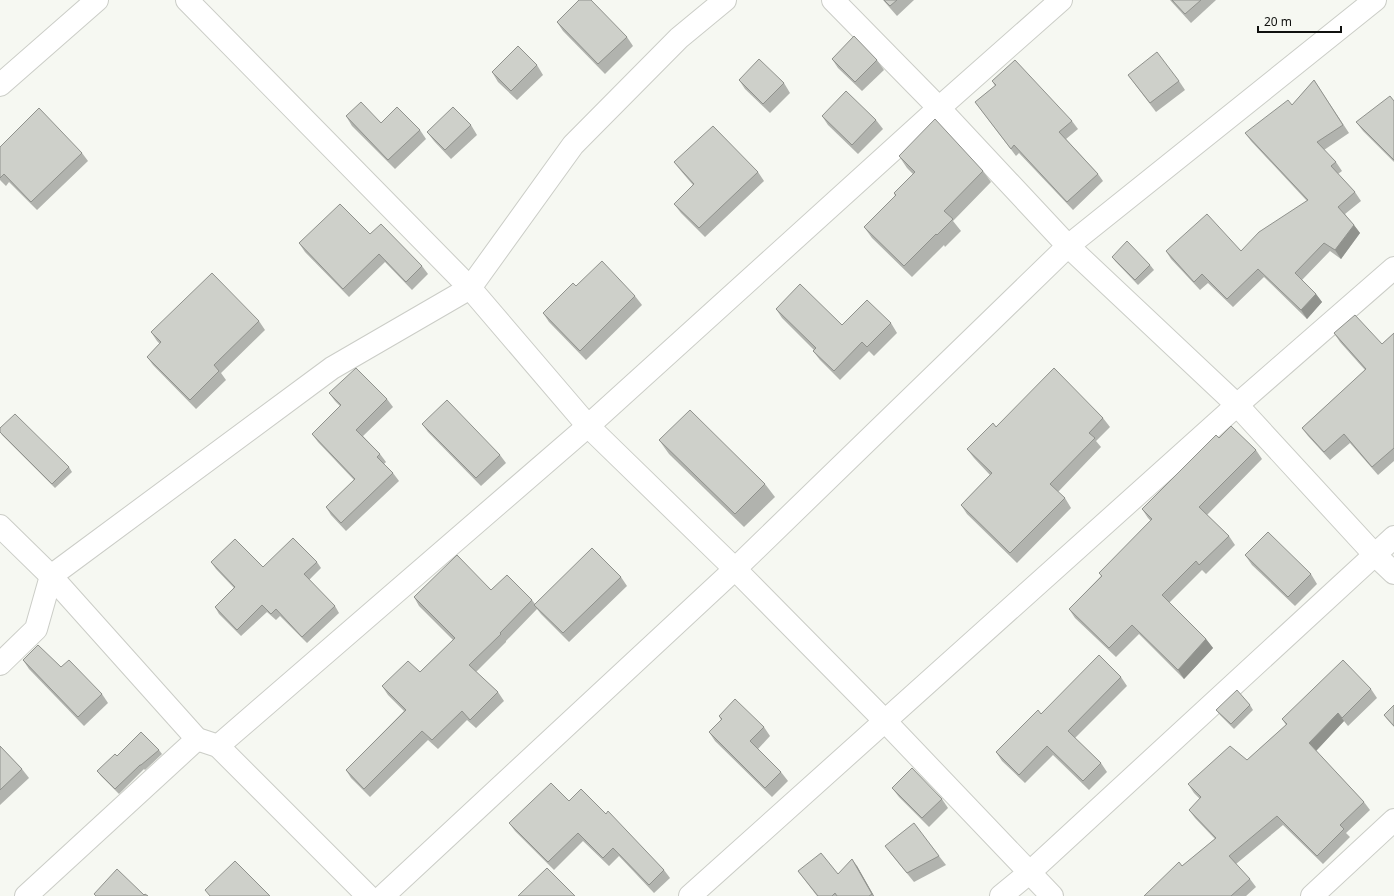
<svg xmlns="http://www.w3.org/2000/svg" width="1394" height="896" font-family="'Noto Sans',sans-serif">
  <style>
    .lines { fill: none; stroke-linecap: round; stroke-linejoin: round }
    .minor-casing { stroke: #cbcdc7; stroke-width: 24 }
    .minor { stroke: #fff; stroke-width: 22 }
    .wall { fill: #b1b3ae }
    .shaded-wall { fill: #90928d }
    .building { fill: #ced0ca; stroke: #90928d }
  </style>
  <rect width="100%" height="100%" fill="#f6f8f2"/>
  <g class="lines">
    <defs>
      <g id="minor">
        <path d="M187 0 470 288 588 426 735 569 885 721 1052 896"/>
        <path d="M833 0 939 108 1068 246 1237 405 1374 554 1394 573"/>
        <path d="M0 85 97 0"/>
        <path d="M0 526 51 576 197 739 218 746 368 896"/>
        <path d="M0 664 36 629 51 576 332 368 470 288 573 145 679 38 725 0"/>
        <path d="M218 746 588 426 939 108 1061 0"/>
        <path d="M26 896 197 739"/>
        <path d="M383 896 735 569 1068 246 1375 0"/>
        <path d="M690 896 1237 405 1394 268"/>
        <path d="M1001 896 1029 873 1394 537"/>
        <path d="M1312 896 1394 820"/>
      </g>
    </defs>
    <use href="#minor" class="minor-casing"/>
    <use href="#minor" class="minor"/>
  </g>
  <g class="wall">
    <path d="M883 0H914L897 16Z"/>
    <path d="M1170 0H1216L1191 23Z"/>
    <path d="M557 22 627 37 633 46 605 74 563 31Z"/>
    <path d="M832 59 877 60 884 70 862 91 838 68Z"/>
    <path d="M537 65 543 75 517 100 498 82 492 72Z"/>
    <path d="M1128 75 1179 81 1185 90 1156 112Z"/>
    <path d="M739 80 784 83 790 93 770 113 745 89Z"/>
    <path d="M1314 80 1349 133 1324 150 1336 162 1342 171 1338 174 1355 192 1361 201 1345 214 1360 233 1341 259 1330 251 1302 280 1316 294 1322 302 1307 319 1264 277 1233 307 1208 283 1200 290 1171 259 1166 251H1241L1307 201 1251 141 1245 133 1292 105Z"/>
    <path d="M992 81 1072 121 1078 129 1066 139 1098 174 1103 181 1073 210 1019 153 1016 156 975 102 995 86Z"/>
    <path d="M1394 101V162L1363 131 1356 122Z"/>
    <path d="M346 116 420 130 426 139 395 169 352 126Z"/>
    <path d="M822 116 876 120 883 129 858 154 828 125Z"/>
    <path d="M471 125 477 135 451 159 434 141 427 132Z"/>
    <path d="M0 147 82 153 88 161 37 210 9 182 6 186 0 180Z"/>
    <path d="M899 156 983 171 991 182 953 221 961 231 945 247 944 245 912 277 872 238 864 227 895 196 894 193 913 174 907 168Z"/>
    <path d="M674 162 758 172 764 181 705 237 681 213 674 204 693 185 681 171Z"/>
    <path d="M370 234 422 266 428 274 412 290 385 262 349 297 305 252 299 243Z"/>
    <path d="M1112 257 1150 265 1154 270 1138 285 1115 261Z"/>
    <path d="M635 296 642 305 586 360 549 322 543 313Z"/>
    <path d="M776 309 842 325 891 323 897 333 874 356 869 351 840 380 820 360 813 351 814 350 782 318Z"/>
    <path d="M259 321 265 330 221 373 226 380 196 409 153 365 147 357 160 344 157 341 151 332Z"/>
    <path d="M1334 333 1382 344 1394 333V461L1378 475 1350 443 1330 460 1308 436 1302 428 1365 370 1340 342Z"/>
    <path d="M329 393 387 399 393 407 363 436 380 454 386 462 384 464 393 473 399 481 346 531 331 515 326 507 354 480 318 442 312 434 340 406 335 401Z"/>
    <path d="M1103 418 1110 427 1096 441 1101 447 1058 492 1065 498 1071 508 1017 563 967 514 961 505 990 475 974 458 967 449 996 427Z"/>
    <path d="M422 424 500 455 506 463 481 486 428 432Z"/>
    <path d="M0 428 69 467 72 472 55 488 2 435 0 432Z"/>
    <path d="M1219 438 1256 450 1262 459 1207 515 1229 536 1235 545 1206 574 1202 570 1169 603 1206 639 1213 648 1184 679 1139 634 1116 657 1075 618 1069 609 1101 576 1099 573 1151 521 1148 518 1142 509Z"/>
    <path d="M659 440 765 484 775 497 744 527 669 454Z"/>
    <path d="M1245 555 1311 574 1317 584 1295 606 1252 565Z"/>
    <path d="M211 562 263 567 317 562 321 568 309 580 335 606 339 613 307 643 280 616 276 620 267 612 241 636 219 614 215 607 234 588 216 569Z"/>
    <path d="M621 577 627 586 569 642 541 614 537 609 506 641V642L476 672 498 692 504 701 476 728 467 720 438 749 428 740 370 797 351 778 346 770 404 711 388 695 382 686 420 672 453 640 419 606 414 597 491 590 532 600 535 604Z"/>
    <path d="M23 660 61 667 102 694 108 703 84 726 29 669Z"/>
    <path d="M1121 677 1127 686 1075 738 1101 763 1107 772 1089 790 1053 755 1025 783 1002 761 996 752 1041 714Z"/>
    <path d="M1371 689 1377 698 1348 726 1344 721 1316 751 1364 802 1370 810 1346 833 1350 837 1323 864 1283 825 1236 864 1250 879 1256 887 1246 896H1144L1182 866 1215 839 1195 818 1189 810 1200 799 1194 793 1188 784 1247 760 1286 725 1282 719Z"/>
    <path d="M1250 705 1253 710 1234 729 1220 715 1216 710Z"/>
    <path d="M1394 705V727L1387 719 1384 715Z"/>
    <path d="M719 716 764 727 770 736 758 749 781 772 788 781 772 797 715 741 709 732 721 720Z"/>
    <path d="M0 746 22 769 29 778 0 805Z"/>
    <path d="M159 750 162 754 145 770 144 769 119 794 101 776 97 771 117 756Z"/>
    <path d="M892 788 942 799 948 808 929 827 899 797Z"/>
    <path d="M569 801 606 814 664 870 670 878 654 893 619 856 609 866 583 841 554 870 515 831 509 823Z"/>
    <path d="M885 846 939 856 946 865 914 882 892 855Z"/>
    <path d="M857 866 874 896H817L798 871 838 874Z"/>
  </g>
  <g class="shaded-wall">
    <path d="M1354 225 1360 233 1341 259 1335 250Z"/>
    <path d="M1316 294 1322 302 1307 319 1301 310Z"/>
    <path d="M1206 639 1213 648 1184 679 1178 670Z"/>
    <path d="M1338 713 1344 721 1315 752 1309 743Z"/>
    <path d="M852 859 857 866 874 896H873L872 894Z"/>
  </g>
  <g class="building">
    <path d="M579 0H591L627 37 598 64 557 22Z"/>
    <path d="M884 0H897L890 6Z"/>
    <path d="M1172 0H1201L1185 14Z"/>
    <path d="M854 36 877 60 855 82 832 59Z"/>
    <path d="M518 46 537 65 511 91 492 72Z"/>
    <path d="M1157 52 1179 81 1150 103 1128 75Z"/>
    <path d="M759 59 784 83 763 104 739 80Z"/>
    <path d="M1015 60 1072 121 1059 132 1098 174 1067 202 1014 145 1011 149 975 102 996 85 992 81Z"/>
    <path d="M1314 80 1343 125 1317 142 1336 162 1331 166 1355 192 1338 207 1354 225 1335 250 1324 243 1295 273 1316 294 1301 310 1258 269 1227 299 1202 274 1194 282 1166 251 1207 214 1241 251 1259 232 1308 200 1245 133 1288 100 1292 105Z"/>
    <path d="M846 91 876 120 852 145 822 116Z"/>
    <path d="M1390 96 1394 101V160L1356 122Z"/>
    <path d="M361 102 381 123 397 107 420 130 388 160 346 116Z"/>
    <path d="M453 107 471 125 445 150 427 132Z"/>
    <path d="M39 108 82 153 31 202 4 174 0 178V147Z"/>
    <path d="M935 119 983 171 944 211 953 219 937 235 936 234 904 266 864 227 896 195 894 193 915 172 899 156Z"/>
    <path d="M713 126 758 172 699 228 674 204 694 184 674 162Z"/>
    <path d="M340 204 370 234 381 224 422 266 406 282 379 254 343 289 299 243Z"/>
    <path d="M1127 241 1150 265 1135 280 1112 257Z"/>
    <path d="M602 261 635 296 580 351 543 313 573 283 576 286Z"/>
    <path d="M212 273 259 321 214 365 219 371 190 400 147 357 161 342 151 332Z"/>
    <path d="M800 284 842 325 867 300 891 323 867 347 862 342 834 371 813 351 816 348 776 309Z"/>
    <path d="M1355 315 1382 344 1394 333V448L1372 467 1344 434 1324 452 1302 428 1366 369 1334 333Z"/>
    <path d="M356 368 387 399 356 430 380 454 377 457 393 473 341 523 326 507 355 479 312 434 341 405 329 393Z"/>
    <path d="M1054 368 1103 418 1089 433 1095 438 1050 484 1065 498 1010 553 961 505 992 473 967 449 993 423 996 427Z"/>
    <path d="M447 400 500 455 476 478 422 424Z"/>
    <path d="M690 410 765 484 735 514 659 440Z"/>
    <path d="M15 414 69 467 52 484 0 432V428Z"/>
    <path d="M1231 426 1256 450 1199 507 1229 536 1199 565 1196 561 1162 595 1206 639 1178 670 1132 625 1109 648 1069 609 1102 576 1099 573 1152 519 1142 509 1216 435 1219 438Z"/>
    <path d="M1268 532 1311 574 1288 597 1245 555Z"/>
    <path d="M293 538 317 562 304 574 335 606 302 637 276 609 271 614 262 605 237 630 215 607 235 587 211 562 235 539 263 567Z"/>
    <path d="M592 548 621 577 563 633 534 605Z"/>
    <path d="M457 555 491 590 507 575 532 600 500 633 501 634 469 665 498 692 470 720 462 711 432 740 422 731 364 789 346 770 406 710 382 686 408 661 420 672 455 638 414 597Z"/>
    <path d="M38 645 61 667 69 660 102 694 78 717 23 660Z"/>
    <path d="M1099 655 1121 677 1068 731 1101 763 1083 781 1047 746 1019 775 996 752 1038 710 1041 714Z"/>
    <path d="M1343 660 1371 689 1342 718 1338 713 1309 743 1364 802 1340 825 1344 829 1317 856 1277 816 1229 856 1250 879 1231 896H1144L1179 862 1182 866 1216 838 1189 810 1201 797 1188 784 1230 746 1247 760 1287 724 1282 719Z"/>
    <path d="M1237 690 1250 705 1231 724 1216 710Z"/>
    <path d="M735 699 764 727 750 741 781 772 765 788 709 732 722 719 719 716Z"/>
    <path d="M1394 705V726L1384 715Z"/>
    <path d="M141 732 159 750 141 765H140L115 789 97 771 115 754 117 756Z"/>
    <path d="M0 746 22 769 0 790Z"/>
    <path d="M912 768 942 799 922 818 892 788Z"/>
    <path d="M551 783 569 801 581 789 606 814 608 811 664 870 649 885 613 848 603 858 578 833 548 862 509 823Z"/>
    <path d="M914 823 939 856 907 873 885 846Z"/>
    <path d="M821 853 838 874 852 859 872 894 869 896H837L835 893 832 896H818L798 871Z"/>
    <path d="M235 861 270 896H210L205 890Z"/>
    <path d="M547 868 575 896H518Z"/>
    <path d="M117 869 144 895 145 894 148 896H96L94 894Z"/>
  </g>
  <path d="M1258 26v6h83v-6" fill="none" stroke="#10110f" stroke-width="2"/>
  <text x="1264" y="26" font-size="12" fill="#10110f" stroke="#f6f8f2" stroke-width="3" paint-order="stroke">20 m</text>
</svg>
